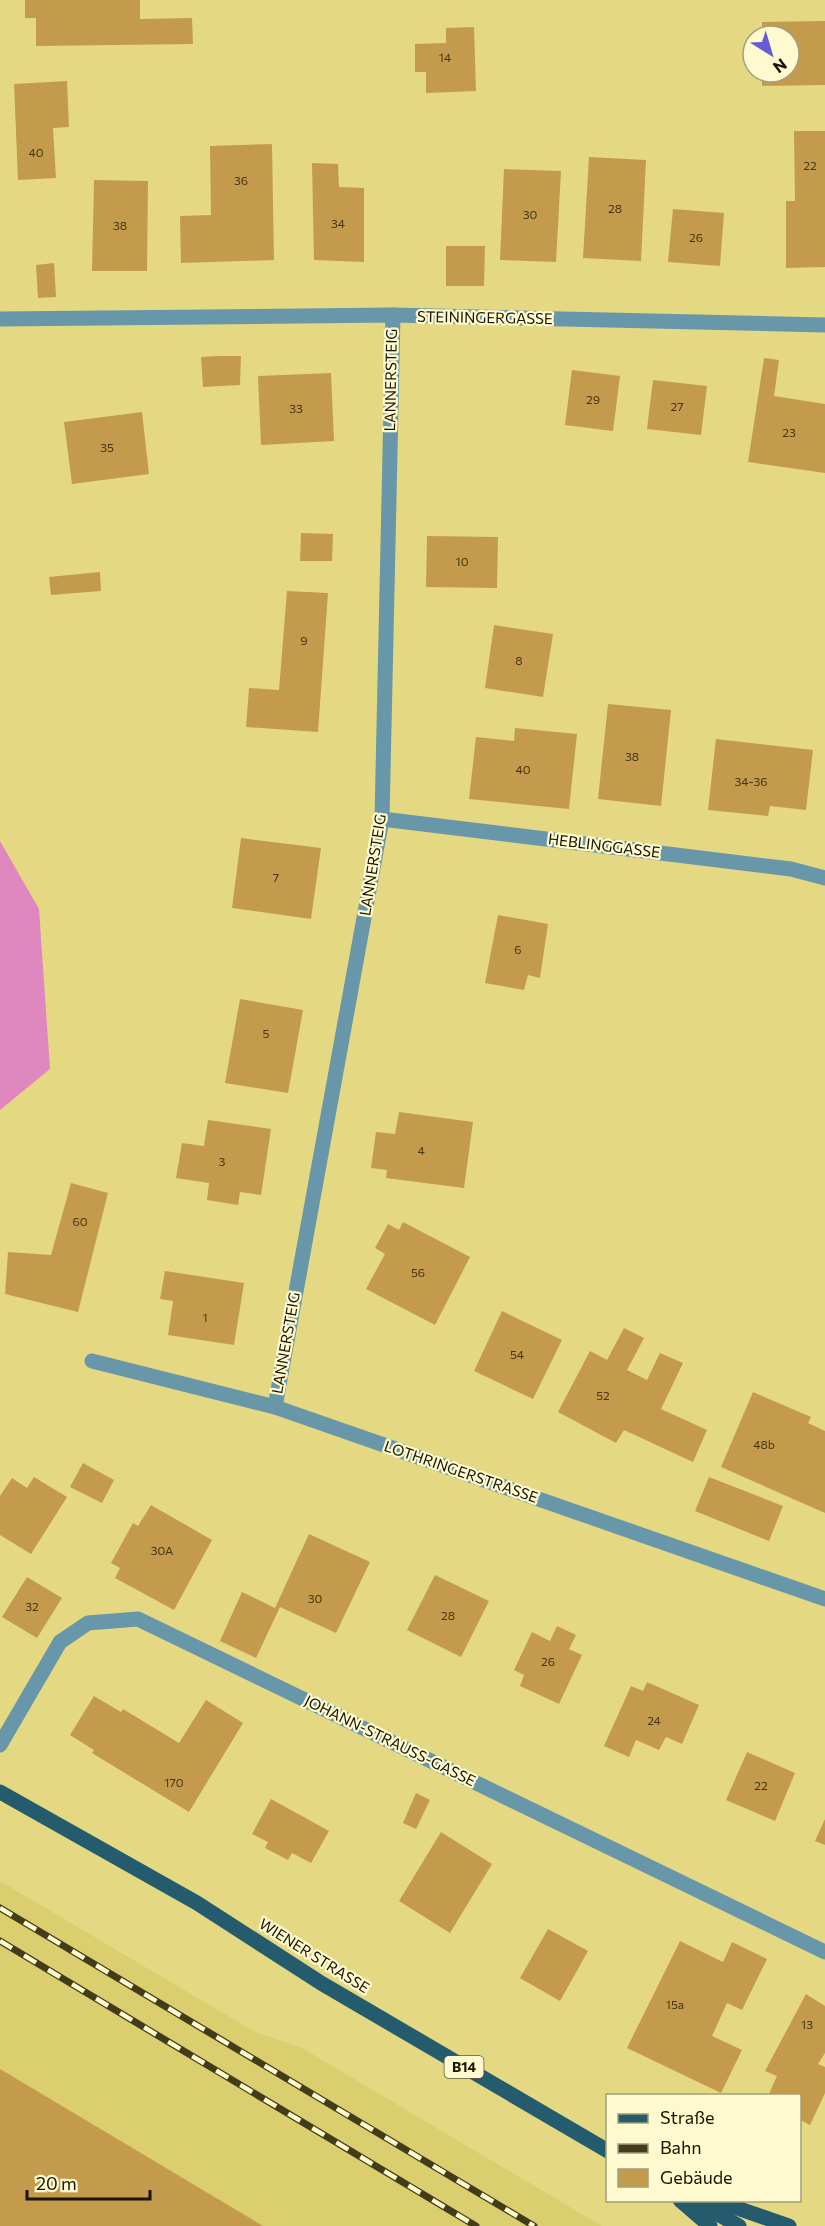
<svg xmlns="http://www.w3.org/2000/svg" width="825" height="2226" font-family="Commissioner,sans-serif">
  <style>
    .built { fill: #dbce6e }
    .forest { fill: #df87bf }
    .building { fill: #c49b4c }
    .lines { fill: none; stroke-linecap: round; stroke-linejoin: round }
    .minor { stroke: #6797a8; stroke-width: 15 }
    .major { stroke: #245c6e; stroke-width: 15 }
    .rail-casing { stroke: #423c1a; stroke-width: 7 }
    .rail { stroke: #fef9cf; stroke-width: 4.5; stroke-dasharray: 14; stroke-linecap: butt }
    .labels { text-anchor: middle; stroke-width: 4.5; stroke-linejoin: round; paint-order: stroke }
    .number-label { font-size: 12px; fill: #443613 }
    .shield { fill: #fef9cf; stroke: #5e593e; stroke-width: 1.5 }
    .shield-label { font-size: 14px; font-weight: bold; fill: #191500 }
    .street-label { font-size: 15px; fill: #191500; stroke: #fef9cf }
  </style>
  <rect width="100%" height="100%" fill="#e4d982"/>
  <path class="built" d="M0 1881 255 2032 302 2048 602 2226H0Z"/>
  <path class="forest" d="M0 841 39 909 50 1069 0 1110Z"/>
  <g class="building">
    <path d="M25 0H140V19L192 18 193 44 36 46V18H25Z"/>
    <path d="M825 21V85L762 86V72H789V36H762V22Z"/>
    <path d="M474 27 476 91 426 93V72H415V44L446 43V28Z"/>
    <path d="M67 81 69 127 53 128 56 178 18 180 14 84Z"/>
    <path d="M794 131H825V267L786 268V201H795Z"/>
    <path d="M272 144 274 260 181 263 180 216 211 215 210 146Z"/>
    <path d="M589 157 646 160 641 261 583 258Z"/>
    <path d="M312 163 338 164 339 187 364 188V262L314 260Z"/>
    <path d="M504 169 561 171 556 262 500 260Z"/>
    <path d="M94 180 148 181 147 271H92Z"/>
    <path d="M673 209 724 213 720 266 668 262Z"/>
    <path d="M446 246H485L484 286H446Z"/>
    <path d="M54 263 56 297 38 298 36 265Z"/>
    <path d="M219 356H241L240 385 203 387 201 357Z"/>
    <path d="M764 358 779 360 774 396 825 404V473L748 462Z"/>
    <path d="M572 370 620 376 613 431 565 425Z"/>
    <path d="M331 373 334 441 261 445 258 376Z"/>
    <path d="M653 380 707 386 701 435 647 429Z"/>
    <path d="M142 412 149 474 72 484 64 422Z"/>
    <path d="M301 533 333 534 332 561H300Z"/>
    <path d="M427 536 498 537 497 588 426 587Z"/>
    <path d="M100 572 101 591 51 595 49 577Z"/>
    <path d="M287 591 328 593 318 732 246 727 249 688 279 690Z"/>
    <path d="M494 625 553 634 543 697 485 688Z"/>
    <path d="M608 704 671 710 661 806 598 799Z"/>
    <path d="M515 728 577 734 569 809 469 799 476 737 514 741Z"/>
    <path d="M716 739 813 750 806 810 770 806 768 816 708 810Z"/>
    <path d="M241 838 321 848 311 919 232 908Z"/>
    <path d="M498 915 548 924 540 978 528 975 524 990 485 983Z"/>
    <path d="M240 999 303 1010 288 1093 225 1083Z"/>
    <path d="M399 1112 473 1122 464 1188 386 1178 387 1170 371 1168 376 1132 395 1134Z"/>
    <path d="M208 1120 271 1129 261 1195 240 1192 238 1205 207 1200 209 1183 176 1178 182 1143 204 1146Z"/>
    <path d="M71 1183 108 1193 78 1312 5 1294 8 1252 51 1255Z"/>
    <path d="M403 1222 470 1257 435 1325 366 1289 385 1254 375 1248 388 1224 399 1230Z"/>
    <path d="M165 1271 244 1283 234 1345 168 1335 173 1301 160 1299Z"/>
    <path d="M502 1311 562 1340 533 1399 474 1371Z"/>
    <path d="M624 1328 644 1338 627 1370 647 1380 660 1353 683 1363 661 1409 707 1430 693 1462 624 1430 616 1443 558 1412 590 1351 607 1360Z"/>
    <path d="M753 1392 811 1417 808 1423 825 1431V1513L721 1467Z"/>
    <path d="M83 1463 114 1480 102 1503 70 1487Z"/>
    <path d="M34 1477 67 1497 31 1554 0 1535V1496L12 1478 27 1488Z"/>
    <path d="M709 1477 783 1506 769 1541 695 1511Z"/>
    <path d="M151 1505 212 1540 174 1610 115 1578 120 1568 111 1563 133 1523 138 1526Z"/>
    <path d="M309 1534 370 1562 336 1633 280 1607 256 1658 220 1641 242 1592 275 1608Z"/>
    <path d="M435 1575 489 1601 461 1657 407 1630Z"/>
    <path d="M27 1577 62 1598 37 1638 2 1617Z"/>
    <path d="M557 1626 576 1635 569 1649 582 1655 559 1704 520 1686 524 1675 514 1670 532 1632 550 1641Z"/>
    <path d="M647 1682 699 1705 682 1744 666 1737 659 1750 636 1740 629 1757 604 1746 631 1686 643 1691Z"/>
    <path d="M94 1696 121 1712 123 1709 179 1743 206 1700 243 1723 189 1812 92 1753 94 1750 70 1735Z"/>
    <path d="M747 1752 795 1773 775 1821 726 1800Z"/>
    <path d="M416 1793 430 1800 416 1829 403 1823Z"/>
    <path d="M271 1799 329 1831 311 1863 292 1853 288 1860 265 1848 268 1842 252 1834Z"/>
    <path d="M825 1819V1845L815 1841Z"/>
    <path d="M441 1832 492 1864 450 1933 399 1901Z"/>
    <path d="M548 1929 588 1951 560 2001 520 1978Z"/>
    <path d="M680 1941 723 1962 732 1942 767 1959 742 2010 727 2003 712 2036 742 2050 721 2093 627 2048Z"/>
    <path d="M806 1994 825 2006V2053L818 2064 825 2067V2093L810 2125 800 2120V2096H768L777 2076 765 2071Z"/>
    <path d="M0 2069 263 2226H0Z"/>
  </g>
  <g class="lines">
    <g class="minor">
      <path d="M0 319 393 315 825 325"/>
      <path d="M382 819 791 869 825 878"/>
      <path d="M92 1361 275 1407 825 1599"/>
      <path d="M275 1407 382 819 393 315"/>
      <path d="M0 1745 60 1642 88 1623 138 1619 825 1952"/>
    </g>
    <g class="major">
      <path d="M0 1792 197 1903 321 1983 608 2151"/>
      <path d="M680 2200 710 2226"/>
      <path d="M693 2200 739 2226"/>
      <path d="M714 2200 789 2226"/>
    </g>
    <defs>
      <g id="rail">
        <path d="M0 1908 534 2226"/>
        <path d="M0 1941 476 2226"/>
      </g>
    </defs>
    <use href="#rail" class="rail-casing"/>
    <use href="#rail" class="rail"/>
  </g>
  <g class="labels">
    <g class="number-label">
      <text x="445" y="62">14</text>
      <text x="36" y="157">40</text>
      <text x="810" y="170">22</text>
      <text x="241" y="185">36</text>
      <text x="615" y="213">28</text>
      <text x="530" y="219">30</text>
      <text x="338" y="228">34</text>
      <text x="120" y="230">38</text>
      <text x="696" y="242">26</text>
      <text x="593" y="404">29</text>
      <text x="677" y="411">27</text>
      <text x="296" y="413">33</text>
      <text x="789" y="437">23</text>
      <text x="107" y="452">35</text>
      <text x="462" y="566">10</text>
      <text x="304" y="645">9</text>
      <text x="519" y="665">8</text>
      <text x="632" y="761">38</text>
      <text x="523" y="774">40</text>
      <text x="751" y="786">34-36</text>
      <text x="276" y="882">7</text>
      <text x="518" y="954">6</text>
      <text x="266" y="1038">5</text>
      <text x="421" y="1155">4</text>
      <text x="222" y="1166">3</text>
      <text x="80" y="1226">60</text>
      <text x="418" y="1277">56</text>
      <text x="205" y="1322">1</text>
      <text x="517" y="1359">54</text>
      <text x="603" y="1400">52</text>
      <text x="764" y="1449">48b</text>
      <text x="162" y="1555">30A</text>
      <text x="315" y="1603">30</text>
      <text x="32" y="1611">32</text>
      <text x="448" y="1620">28</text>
      <text x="548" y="1666">26</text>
      <text x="654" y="1725">24</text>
      <text x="174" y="1787">170</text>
      <text x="761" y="1790">22</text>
      <text x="675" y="2009">15a</text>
      <text x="807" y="2029">13</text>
    </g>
    <rect class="shield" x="444.5" y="2056" width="39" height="22" rx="4.5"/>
    <g class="shield-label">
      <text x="464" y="2072">B14</text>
    </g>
    <g class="street-label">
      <text transform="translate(485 318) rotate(1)" y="5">STEININGERGASSE</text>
      <text transform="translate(391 380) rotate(-89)" y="5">LANNERSTEIG</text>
      <text transform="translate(604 846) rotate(7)" y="5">HEBLINGGASSE</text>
      <text transform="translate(373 865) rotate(-81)" y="5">LANNERSTEIG</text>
      <text transform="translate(286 1343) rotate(-80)" y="5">LANNERSTEIG</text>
      <text transform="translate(461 1472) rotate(19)" y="5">LOTHRINGERSTRASSE</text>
      <text transform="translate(390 1741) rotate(26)" y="5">JOHANN-STRAUSS-GASSE</text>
      <text transform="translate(314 1956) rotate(32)" y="5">WIENER STRASSE</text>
    </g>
  </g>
  <rect x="606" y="2094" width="195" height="108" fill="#fef9cf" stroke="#a29e7c" stroke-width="1.5"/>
  <rect x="618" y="2114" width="30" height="9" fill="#245c6e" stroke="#a29e7c" stroke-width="1.5"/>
  <text x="660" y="2124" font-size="18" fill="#191500">Straße</text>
  <rect x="618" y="2144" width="30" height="9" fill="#423c1a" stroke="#a29e7c" stroke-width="1.5"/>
  <text x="660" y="2154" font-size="18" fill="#191500">Bahn</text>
  <rect x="618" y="2169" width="30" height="18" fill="#c49b4c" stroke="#a29e7c" stroke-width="1.5"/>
  <text x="660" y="2184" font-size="18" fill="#191500">Gebäude</text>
  <g transform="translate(771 54) rotate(143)"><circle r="28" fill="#fef9cf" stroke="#a29e7c" stroke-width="1.5"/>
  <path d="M0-4.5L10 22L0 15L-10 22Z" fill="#665dd6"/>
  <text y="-9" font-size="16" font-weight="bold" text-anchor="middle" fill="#191500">N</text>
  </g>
  <path d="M27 2190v9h123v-9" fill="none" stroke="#191500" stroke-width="3"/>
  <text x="36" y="2190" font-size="18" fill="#191500" stroke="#fef9cf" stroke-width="4.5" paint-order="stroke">20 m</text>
</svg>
